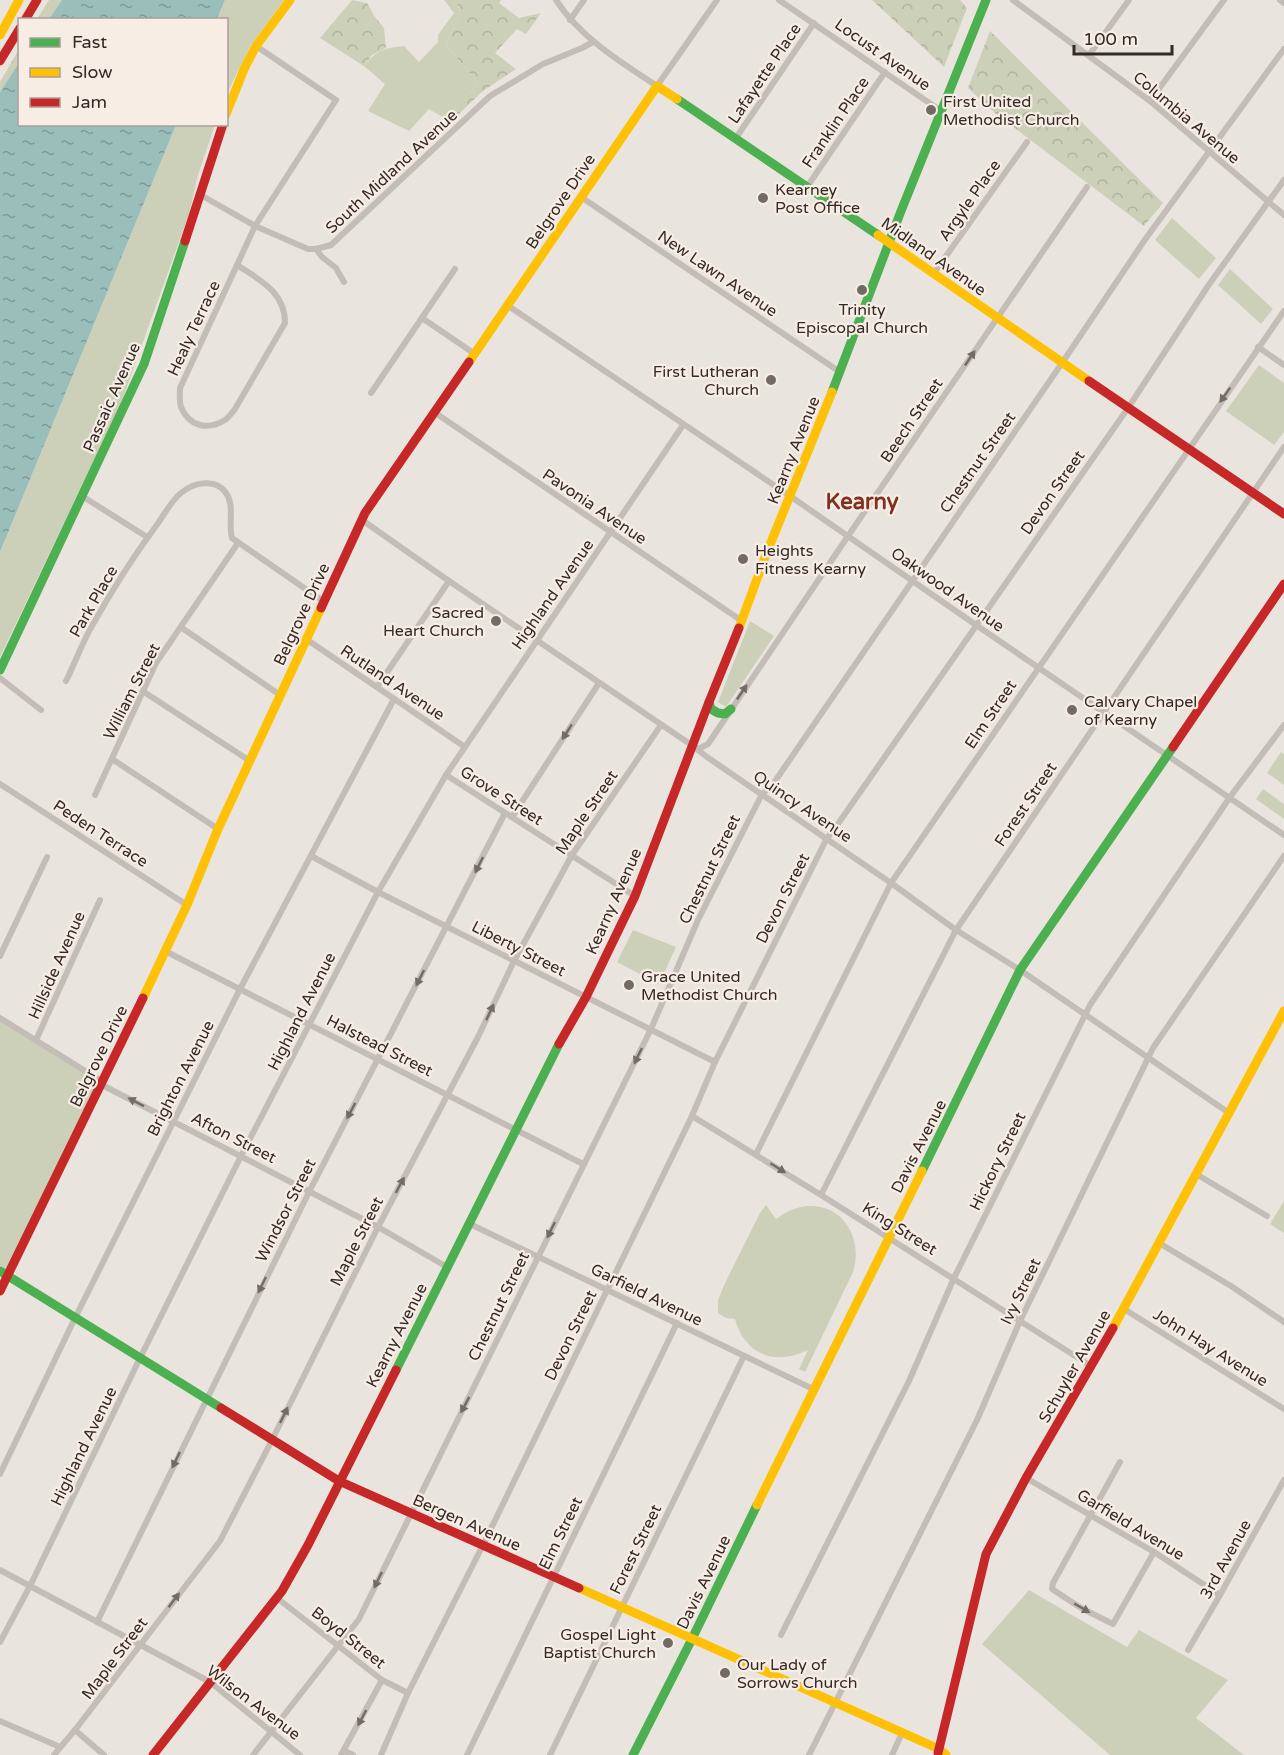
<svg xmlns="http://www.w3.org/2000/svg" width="1284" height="1755" font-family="'Varela Round',sans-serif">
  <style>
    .green { fill: #cdd0b8 }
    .forest { fill: url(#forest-crowns) }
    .water { fill: url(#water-ripples) }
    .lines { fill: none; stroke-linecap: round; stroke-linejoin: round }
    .street { stroke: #c3bcb7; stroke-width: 6 }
    .fast { stroke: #4caf50; stroke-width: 9 }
    .slow { stroke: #ffc107; stroke-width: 9 }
    .jam { stroke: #c62828; stroke-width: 9 }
    .oneway { fill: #746b67 }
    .poi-dot { fill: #736a66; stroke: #f8ede4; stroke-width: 2 }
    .labels { text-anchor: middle; stroke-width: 4.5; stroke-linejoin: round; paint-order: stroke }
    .street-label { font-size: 16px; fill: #332926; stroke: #f8ede4 }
    .poi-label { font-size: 16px; fill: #332926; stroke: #f8ede4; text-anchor: start }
    .district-label { font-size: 22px; font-weight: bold; fill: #813021; stroke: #f8ede4 }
  </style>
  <defs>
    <pattern id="forest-crowns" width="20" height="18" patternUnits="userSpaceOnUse" patternTransform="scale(1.5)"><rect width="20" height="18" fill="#cdd0b8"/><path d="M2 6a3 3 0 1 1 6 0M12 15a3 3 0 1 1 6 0" fill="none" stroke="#b0b39e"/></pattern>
    <pattern id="water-ripples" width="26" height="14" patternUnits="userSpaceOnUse" patternTransform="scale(1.5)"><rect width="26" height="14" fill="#9abeba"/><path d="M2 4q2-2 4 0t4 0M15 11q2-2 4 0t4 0" fill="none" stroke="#7e9a97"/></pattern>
  </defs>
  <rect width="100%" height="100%" fill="#eae4de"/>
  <g class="green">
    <path d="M225 0H284L251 45 227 93 226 20H217Z"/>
    <path d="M444 0H457L460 13 446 45 478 83 446 119 429 109 409 131 368 111 385 84 364 66C376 50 385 48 404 46L419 62 438 42V35L454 13Z"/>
    <path d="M176 125H215L198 175 189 214 121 403 0 657V552Z"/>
    <path d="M1172 218 1216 258 1199 279 1155 240Z"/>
    <path d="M1230 269 1273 309 1261 324 1218 285Z"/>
    <path d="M1259 365 1284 383V432L1274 445 1226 411Z"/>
    <path d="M750 621 774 636 726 707 718 702Z"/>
    <path d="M1281 752 1284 754V785L1267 773Z"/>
    <path d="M1263 789 1284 804V819L1256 799Z"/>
    <path d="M633 930 676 947 659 984 617 962Z"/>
    <path d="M0 1018 101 1081 8 1279 0 1274Z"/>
    <path d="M1284 1201V1233L1270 1224Z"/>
    <path d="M766 1205 776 1219C782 1215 789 1210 797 1208 837 1197 865 1234 853 1272L805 1372 799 1369 808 1350C775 1366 745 1355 735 1319L726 1318 718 1313V1300L725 1283 760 1213Z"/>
    <path d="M1029 1590 1127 1647 1139 1630 1228 1680 1196 1718 1244 1755H1110L982 1644Z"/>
  </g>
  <g class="forest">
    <path d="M49 0H62L49 19H37Z"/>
    <path d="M352 0 367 3 375 17 384 28 386 48 372 55 364 66 320 38Z"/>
    <path d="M457 0H501L499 3 519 18 541 13 526 34 517 29 495 53 516 69 483 91 448 124 446 119 478 83 446 45 460 13Z"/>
    <path d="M872 0H960L967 8 944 67Z"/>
    <path d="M990 31 1163 203 1144 226 995 113 968 88Z"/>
    <path d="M19 49V63L0 92V82Z"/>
  </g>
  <g class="water">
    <path d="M62 0H225L217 19H49Z"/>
    <path d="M19 63 20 124 176 125 0 552V92Z"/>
  </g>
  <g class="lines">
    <g class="street">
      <path d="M556 0C580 37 620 62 657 86L717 0"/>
      <path d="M779 0 941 111"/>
      <path d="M1013 0 1150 101 1284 215"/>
      <path d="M1280 0 1284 3"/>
      <path d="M570 20 584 0"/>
      <path d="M1089 55 1129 0"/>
      <path d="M1150 101 1224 0"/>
      <path d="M736 138 814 23"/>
      <path d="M807 187 885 72"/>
      <path d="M199 194 255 226 308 249H316L331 245 490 96 543 64 582 48 593 42"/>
      <path d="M581 197 840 372"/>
      <path d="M316 249 322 257 336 268 344 282"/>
      <path d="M237 265C260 280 285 292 285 323L235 409C232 413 228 418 225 420 207 431 189 426 181 407 179 402 180 394 180 388Z"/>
      <path d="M237 265 255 226 336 100 256 46"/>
      <path d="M934 273 1027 142"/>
      <path d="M507 305 790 496 976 625 1284 835"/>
      <path d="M422 318 475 354"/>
      <path d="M1258 347 1284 365"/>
      <path d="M371 393 455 269"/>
      <path d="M434 412 742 621"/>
      <path d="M82 496 147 537"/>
      <path d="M362 520 449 581 693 746 707 757 891 883 956 930 1020 970 1229 1113"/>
      <path d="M182 628 280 695"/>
      <path d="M306 639 465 747"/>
      <path d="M0 678 41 710"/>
      <path d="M66 681C75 663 82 643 92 626 111 592 133 557 156 526 164 515 171 501 181 493 194 482 216 478 226 493 235 505 228 524 232 538L323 601"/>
      <path d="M377 687 449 581"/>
      <path d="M144 692 250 761"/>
      <path d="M696 748 698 749 708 744 848 536 1087 187"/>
      <path d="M112 759 218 829"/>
      <path d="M446 775 635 896"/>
      <path d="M0 784 187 905"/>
      <path d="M95 795 156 663 238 543"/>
      <path d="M512 817 599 683"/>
      <path d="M311 856 378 892 715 1062"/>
      <path d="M165 951 583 1164"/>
      <path d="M0 956 47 857"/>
      <path d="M0 1018 103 1082"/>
      <path d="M36 1040 100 900"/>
      <path d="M102 1085 378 1227 447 1267"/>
      <path d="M692 1116 821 1195 1091 1366"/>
      <path d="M756 1154 891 883 1284 311"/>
      <path d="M1196 1174 1267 1216"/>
      <path d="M821 1195 956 930 1284 447"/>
      <path d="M470 1224 813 1389"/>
      <path d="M1159 1243 1231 1286 1284 1322"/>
      <path d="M1124 1309 1284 1409"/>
      <path d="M1120 1462 1053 1583 1052 1589 1081 1608 1113 1624 1154 1552"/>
      <path d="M0 1474 75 1318 240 989 394 699"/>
      <path d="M1026 1478 1154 1552 1220 1595"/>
      <path d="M0 1570 210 1682 300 1755"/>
      <path d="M277 1598 382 1680 408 1693"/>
      <path d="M97 1622 309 1192 505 813"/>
      <path d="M781 1635 909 1381 954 1278 1090 1005 1230 797 1284 725"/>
      <path d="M0 1642 30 1586 140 1358 241 1156 378 892 446 775 683 425"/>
      <path d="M1188 1650 1220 1595 1284 1480"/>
      <path d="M0 1721 60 1747"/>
      <path d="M75 1730 104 1755"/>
      <path d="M345 1751 353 1755"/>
      <path d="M54 1755 75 1730 220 1541 272 1440 378 1227 478 1037 514 961 572 855 661 725"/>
      <path d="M253 1755 359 1619 651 1029 698 920 762 794 771 787 1062 363 1144 241 1284 49"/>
      <path d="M341 1755 382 1680"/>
      <path d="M381 1755 408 1693 483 1545 691 1118 715 1062 827 838 833 831 1128 408 1208 286 1284 180"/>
      <path d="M467 1755 677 1323"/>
      <path d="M550 1755 744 1356"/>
      <path d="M809 1755 977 1420 1020 1321 1153 1048 1284 856"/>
      <path d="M892 1755 902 1733"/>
    </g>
    <g class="fast">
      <path d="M677 99 878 235"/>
      <path d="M832 392 901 211 986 0"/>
      <path d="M0 670 144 364 185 241"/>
      <path d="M709 702 711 709 718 713 725 714 731 709"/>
      <path d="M922 1171 1020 970 1173 747"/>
      <path d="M0 1271 221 1408"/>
      <path d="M396 1370 559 1044"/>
      <path d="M633 1755 692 1639 757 1505"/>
    </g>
    <g class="slow">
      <path d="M0 35 19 0"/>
      <path d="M226 114 245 67 256 46 290 0"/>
      <path d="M878 235 1089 381"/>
      <path d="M469 362 657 86 677 99"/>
      <path d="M739 628 765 557 832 392"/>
      <path d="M143 998 187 905 218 829 321 608"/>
      <path d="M1113 1328 1284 1011"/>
      <path d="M757 1505 922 1171"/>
      <path d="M579 1588 939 1749 946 1755"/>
    </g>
    <g class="jam">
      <path d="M25 20 37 0"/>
      <path d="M0 61 20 28"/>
      <path d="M185 241 223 124"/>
      <path d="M1089 381 1284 514"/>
      <path d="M321 608 365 513 469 362"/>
      <path d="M1173 747 1284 584"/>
      <path d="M559 1044 586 997 635 896 709 702 739 628"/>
      <path d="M0 1291 143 998"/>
      <path d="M221 1408 339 1481 579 1588"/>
      <path d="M938 1753 986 1554 1026 1478 1113 1328"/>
      <path d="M153 1755 282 1591 308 1545 396 1370"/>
    </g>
  </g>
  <defs><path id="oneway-solid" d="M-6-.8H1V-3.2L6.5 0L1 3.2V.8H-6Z" transform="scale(1.5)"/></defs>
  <g class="oneway">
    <use href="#oneway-solid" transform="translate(970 358) rotate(-56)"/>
    <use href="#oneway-solid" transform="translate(1225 395) rotate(125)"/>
    <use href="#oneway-solid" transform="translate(742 692) rotate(-56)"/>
    <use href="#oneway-solid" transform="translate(567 732) rotate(123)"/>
    <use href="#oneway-solid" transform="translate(479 865) rotate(117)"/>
    <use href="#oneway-solid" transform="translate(420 978) rotate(117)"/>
    <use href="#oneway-solid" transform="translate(490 1012) rotate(-65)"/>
    <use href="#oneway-solid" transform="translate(638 1056) rotate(116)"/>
    <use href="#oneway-solid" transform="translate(136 1102) rotate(-153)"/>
    <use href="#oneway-solid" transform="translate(351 1111) rotate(118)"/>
    <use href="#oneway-solid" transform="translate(778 1168) rotate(32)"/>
    <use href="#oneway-solid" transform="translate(400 1185) rotate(-62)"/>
    <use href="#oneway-solid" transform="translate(551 1230) rotate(116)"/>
    <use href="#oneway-solid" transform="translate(262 1285) rotate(116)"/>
    <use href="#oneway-solid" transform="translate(465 1405) rotate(118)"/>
    <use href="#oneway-solid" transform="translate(284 1415) rotate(-64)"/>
    <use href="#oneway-solid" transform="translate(176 1460) rotate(116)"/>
    <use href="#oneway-solid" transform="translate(378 1580) rotate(116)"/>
    <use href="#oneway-solid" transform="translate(174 1600) rotate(-53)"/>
    <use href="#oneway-solid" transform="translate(1082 1608) rotate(30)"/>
    <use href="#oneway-solid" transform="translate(362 1718) rotate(118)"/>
  </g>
  <g class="poi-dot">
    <circle cx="931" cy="110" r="6"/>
    <circle cx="763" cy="198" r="6"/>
    <circle cx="862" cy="290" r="6"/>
    <circle cx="771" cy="380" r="6"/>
    <circle cx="743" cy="559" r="6"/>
    <circle cx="496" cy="621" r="6"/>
    <circle cx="1072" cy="710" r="6"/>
    <circle cx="629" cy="985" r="6"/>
    <circle cx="668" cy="1643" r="6"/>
    <circle cx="725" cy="1673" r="6"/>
  </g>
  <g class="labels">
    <g class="street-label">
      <text transform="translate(883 54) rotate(35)" y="6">Locust Avenue</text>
      <text transform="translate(764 73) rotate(-56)" y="6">Lafayette Place</text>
      <text transform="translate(1187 117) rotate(40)" y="6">Columbia Avenue</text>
      <text transform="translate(835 122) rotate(-56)" y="6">Franklin Place</text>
      <text transform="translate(391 171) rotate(-43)" y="6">South Midland Avenue</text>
      <text transform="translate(969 200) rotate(-55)" y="6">Argyle Place</text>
      <text transform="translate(560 201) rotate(-56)" y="6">Belgrove Drive</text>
      <text transform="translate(934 256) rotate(35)" y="6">Midland Avenue</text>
      <text transform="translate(718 273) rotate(34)" y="6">New Lawn Avenue</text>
      <text transform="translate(193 328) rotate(-65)" y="6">Healy Terrace</text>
      <text transform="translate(111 397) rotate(-66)" y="6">Passaic Avenue</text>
      <text transform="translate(911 420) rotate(-56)" y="6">Beech Street</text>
      <text transform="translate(793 450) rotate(-68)" y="6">Kearny Avenue</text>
      <text transform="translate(977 462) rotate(-55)" y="6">Chestnut Street</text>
      <text transform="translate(1052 492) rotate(-55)" y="6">Devon Street</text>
      <text transform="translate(595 506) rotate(34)" y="6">Pavonia Avenue</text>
      <text transform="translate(948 589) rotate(35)" y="6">Oakwood Avenue</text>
      <text transform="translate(552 594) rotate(-55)" y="6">Highland Avenue</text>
      <text transform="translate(93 601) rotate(-60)" y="6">Park Place</text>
      <text transform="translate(301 614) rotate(-65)" y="6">Belgrove Drive</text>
      <text transform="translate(393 682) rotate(34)" y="6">Rutland Avenue</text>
      <text transform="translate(131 691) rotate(-63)" y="6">William Street</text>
      <text transform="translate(990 714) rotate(-56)" y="6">Elm Street</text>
      <text transform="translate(502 795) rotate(33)" y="6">Grove Street</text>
      <text transform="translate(1025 804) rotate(-56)" y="6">Forest Street</text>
      <text transform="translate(803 806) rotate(34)" y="6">Quincy Avenue</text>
      <text transform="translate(586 812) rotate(-56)" y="6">Maple Street</text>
      <text transform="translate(101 833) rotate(33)" y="6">Peden Terrace</text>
      <text transform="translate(709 869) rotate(-64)" y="6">Chestnut Street</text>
      <text transform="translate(782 898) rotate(-63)" y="6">Devon Street</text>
      <text transform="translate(613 901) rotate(-66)" y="6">Kearny Avenue</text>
      <text transform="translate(519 948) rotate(27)" y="6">Liberty Street</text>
      <text transform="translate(56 965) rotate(-66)" y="6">Hillside Avenue</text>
      <text transform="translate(301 1011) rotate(-63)" y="6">Highland Avenue</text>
      <text transform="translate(380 1045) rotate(27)" y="6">Halstead Street</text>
      <text transform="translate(98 1056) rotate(-64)" y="6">Belgrove Drive</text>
      <text transform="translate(180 1078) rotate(-63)" y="6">Brighton Avenue</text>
      <text transform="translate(234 1137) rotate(27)" y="6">Afton Street</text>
      <text transform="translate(918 1146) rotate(-63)" y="6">Davis Avenue</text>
      <text transform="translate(997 1161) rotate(-64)" y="6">Hickory Street</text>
      <text transform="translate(285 1210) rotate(-63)" y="6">Windsor Street</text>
      <text transform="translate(900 1228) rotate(32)" y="6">King Street</text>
      <text transform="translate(356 1241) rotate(-63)" y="6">Maple Street</text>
      <text transform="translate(1020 1291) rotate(-64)" y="6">Ivy Street</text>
      <text transform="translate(647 1294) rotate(26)" y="6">Garfield Avenue</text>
      <text transform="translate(498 1306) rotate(-64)" y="6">Chestnut Street</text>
      <text transform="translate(396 1335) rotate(-63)" y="6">Kearny Avenue</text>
      <text transform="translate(570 1335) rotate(-64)" y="6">Devon Street</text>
      <text transform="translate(1211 1347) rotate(32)" y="6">John Hay Avenue</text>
      <text transform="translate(1074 1366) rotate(-60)" y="6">Schuyler Avenue</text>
      <text transform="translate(83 1446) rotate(-64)" y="6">Highland Avenue</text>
      <text transform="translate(467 1522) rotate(24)" y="6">Bergen Avenue</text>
      <text transform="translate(1131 1524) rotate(31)" y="6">Garfield Avenue</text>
      <text transform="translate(560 1533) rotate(-64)" y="6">Elm Street</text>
      <text transform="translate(635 1549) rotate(-64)" y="6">Forest Street</text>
      <text transform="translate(1225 1559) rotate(-61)" y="6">3rd Avenue</text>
      <text transform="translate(703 1582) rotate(-64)" y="6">Davis Avenue</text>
      <text transform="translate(349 1637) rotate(38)" y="6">Boyd Street</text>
      <text transform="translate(114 1658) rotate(-53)" y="6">Maple Street</text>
      <text transform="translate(254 1702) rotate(37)" y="6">Wilson Avenue</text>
    </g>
    <g class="poi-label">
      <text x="943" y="107">First United<tspan x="943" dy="18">Methodist Church</tspan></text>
      <text x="775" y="195">Kearney<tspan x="775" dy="18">Post Office</tspan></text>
      <text x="862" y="315" text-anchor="middle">Trinity<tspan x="862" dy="18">Episcopal Church</tspan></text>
      <text x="759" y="377" text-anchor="end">First Lutheran<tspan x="759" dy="18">Church</tspan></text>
      <text x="755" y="556">Heights<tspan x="755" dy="18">Fitness Kearny</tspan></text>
      <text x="484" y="618" text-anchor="end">Sacred<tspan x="484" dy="18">Heart Church</tspan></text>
      <text x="1084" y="707">Calvary Chapel<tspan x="1084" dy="18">of Kearny</tspan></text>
      <text x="641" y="982">Grace United<tspan x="641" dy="18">Methodist Church</tspan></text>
      <text x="656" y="1640" text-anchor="end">Gospel Light<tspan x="656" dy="18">Baptist Church</tspan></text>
      <text x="737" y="1670">Our Lady of<tspan x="737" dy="18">Sorrows Church</tspan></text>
    </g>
    <g class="district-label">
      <text x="862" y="509">Kearny</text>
    </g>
  </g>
  <rect x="18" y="18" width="210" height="108" fill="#f8ede4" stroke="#a99f98" stroke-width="1.5"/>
  <rect x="30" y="38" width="30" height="9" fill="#4caf50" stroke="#a99f98" stroke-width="1.5"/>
  <text x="72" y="48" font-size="18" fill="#332926">Fast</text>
  <rect x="30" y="68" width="30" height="9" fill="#ffc107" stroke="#a99f98" stroke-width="1.5"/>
  <text x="72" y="78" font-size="18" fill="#332926">Slow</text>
  <rect x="30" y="98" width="30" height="9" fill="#c62828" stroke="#a99f98" stroke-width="1.5"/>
  <text x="72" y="108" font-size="18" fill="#332926">Jam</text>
  <path d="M1074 45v9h98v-9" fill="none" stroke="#332926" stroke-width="3"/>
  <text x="1083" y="45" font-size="18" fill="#332926" stroke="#f8ede4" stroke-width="4.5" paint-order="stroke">100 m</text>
</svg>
